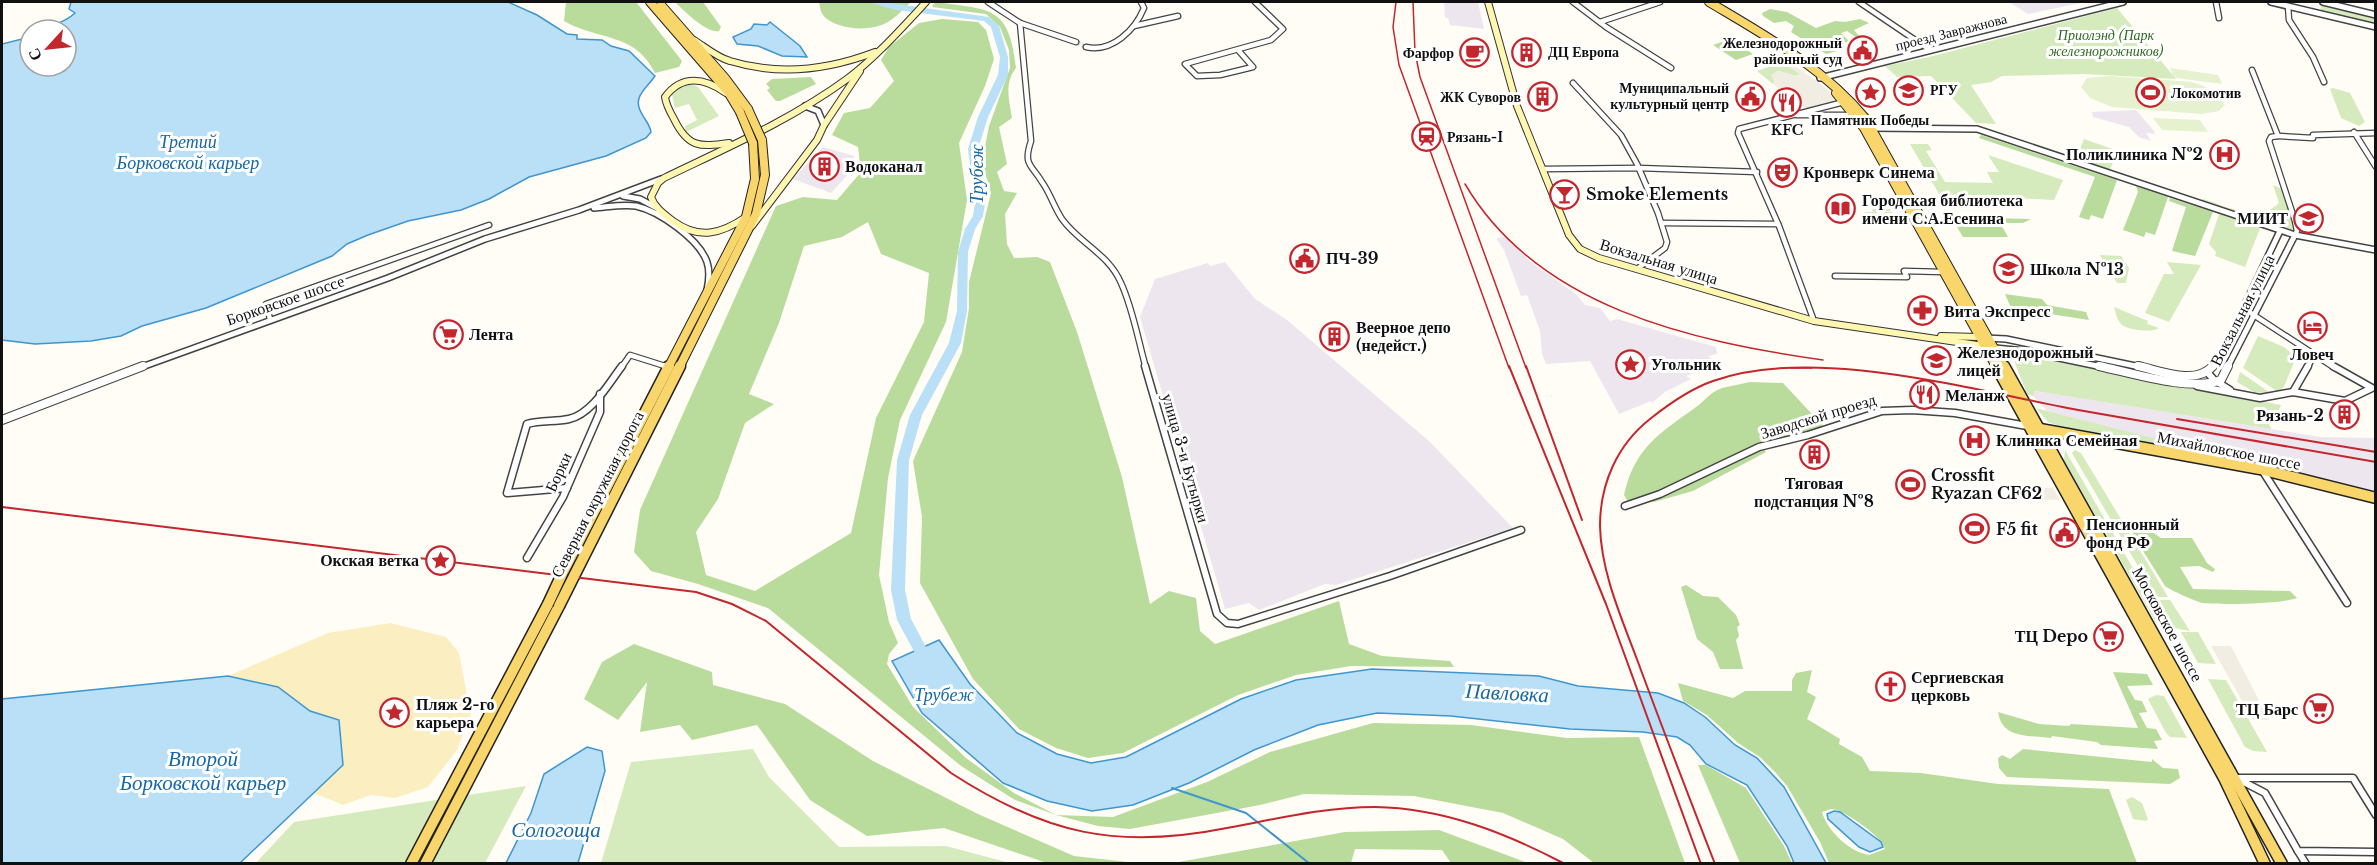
<svg xmlns="http://www.w3.org/2000/svg" width="2377" height="865" font-family="'Libre Baskerville',serif">
  <style>
    .industrial { fill: #eee6ef }
    .green { fill: #d5ebbd }
    .forest { fill: #b9dc9c; fill-rule: evenodd }
    .sand { fill: #fbeec1 }
    .pitch { fill: #e6f2cf }
    .plaza { fill: #f1ede2 }
    .water { fill: #b9e0f7; stroke: #3f96cf; stroke-width: 1.5 }
    .lines { fill: none; stroke-linecap: round; stroke-linejoin: round }
    .stream { stroke: #3f96cf; stroke-width: 2 }
    .river { fill: #b9e0f7; fill-rule: evenodd }
    .minor-tunnel { stroke: #dbdad3; stroke-width: 4.5; stroke-dasharray: 4.5 2; stroke-linecap: butt }
    .minor-far1-casing { stroke: #444; stroke-width: 7 }
    .minor-casing { stroke: #444; stroke-width: 9 }
    .tertiary-far1-casing { stroke: #444; stroke-width: 8 }
    .tertiary-casing { stroke: #444; stroke-width: 10 }
    .secondary-casing { stroke: #333; stroke-width: 8 }
    .primary-far1-casing { stroke: #222; stroke-width: 10 }
    .primary-casing { stroke: #222; stroke-width: 13 }
    .minor-far1 { stroke: #fff; stroke-width: 4.5 }
    .minor { stroke: #fff; stroke-width: 6 }
    .tertiary-far1 { stroke: #fff; stroke-width: 5 }
    .tertiary { stroke: #fff; stroke-width: 8 }
    .secondary { stroke: #fff6b0; stroke-width: 6 }
    .primary-far1 { stroke: #f9d66b; stroke-width: 8 }
    .primary { stroke: #f9d66b; stroke-width: 10 }
    .rail-far1 { stroke: #c4262e; stroke-width: 1.5 }
    .rail { stroke: #c4262e; stroke-width: 2 }
    .primary-bridge-far1-casing { stroke: #222; stroke-width: 10; stroke-linecap: butt }
    .primary-bridge-casing { stroke: #222; stroke-width: 13; stroke-linecap: butt }
    .primary-bridge-far1 { stroke: #f9d66b; stroke-width: 8 }
    .primary-bridge { stroke: #f9d66b; stroke-width: 10 }
    .labels { text-anchor: middle; stroke-width: 6; stroke-linejoin: round; paint-order: stroke }
    .far-street-label { font-size: 14px; fill: #111; stroke: #fff }
    .far-park-label { font-size: 14px; font-style: italic; fill: #2f6b1f; stroke: #fff }
    .far-poi-label { font-size: 14px; font-weight: bold; fill: #111; stroke: #fff; text-anchor: end }
    .poi-label { font-size: 16px; font-weight: bold; fill: #111; stroke: #fff; text-anchor: start }
    .street-label { font-size: 16px; fill: #111; stroke: #fff }
    .water-label { font-size: 18px; font-style: italic; fill: #1768a6; stroke: #fff }
    .near-water-label { font-size: 21px; font-style: italic; fill: #1768a6; stroke: #fff }
  </style>
  <rect width="100%" height="100%" fill="#fffdf5"/>
  <g class="industrial">
    <path d="M1444 2H1478L1484 29 1450 25 1448 18H1445Z"/>
    <path d="M2009 2H2085L2028 14Z"/>
    <path d="M2136 110 2154 131 2155 134 2146 133 2151 141 2139 137 2129 127 2093 117 2092 112Z"/>
    <path d="M823 147 854 156 853 169 831 193 793 179Z"/>
    <path d="M1504 237 1531 262 1576 294 1585 305 1600 308 1610 321 1617 319 1716 347 1717 354 1708 356 1717 363 1686 376 1691 379 1665 392 1652 403 1651 401 1619 414 1590 361 1546 364 1542 354 1540 331 1527 295 1521 296 1504 250 1497 240V238Z"/>
    <path d="M1225 262 1255 299 1287 320 1429 441 1513 528 1336 585 1325 584 1259 610 1249 603 1225 609 1140 317 1155 279 1208 263 1210 266Z"/>
    <path d="M2035 391 2320 437 2375 438V491L2191 449 2047 411 2033 396Z"/>
  </g>
  <g class="green">
    <path d="M2322 4 2375 15V26L2322 13 2320 11Z"/>
    <path d="M2117 8 2176 79 2085 74 2002 76 1991 82 1971 85 1996 124 1976 123 1931 76 1897 77 1885 66 1929 57Z"/>
    <path d="M1782 62 1800 74 1796 76 1779 71 1773 84 1757 71Z"/>
    <path d="M692 84 698 87 719 116 686 132 685 126 697 120 689 104 675 108 672 95 674 89Z"/>
    <path d="M2333 88 2350 93 2365 122 2359 126 2341 118 2330 89Z"/>
    <path d="M2084 139 2118 151 2109 172 2075 161Z"/>
    <path d="M1910 144H1928L1932 150 1926 151 1945 182 1993 183 1987 172H1999L1988 155 2063 180 2054 200 1939 194Z"/>
    <path d="M2273 185 2282 189 2296 231 2201 201 2203 199C2227 206 2258 224 2279 203Z"/>
    <path d="M1872 209H1879L1882 212 1881 209H1890L1891 211 1884 212H1892L1898 224 1868 223 1863 214H1866L1865 212H1873Z"/>
    <path d="M2219 214 2260 228 2245 267 2215 256 2216 252 2209 244Z"/>
    <path d="M2100 255 2121 256 2129 268 2126 283H2117Z"/>
    <path d="M2167 262 2201 265 2169 322 2145 313 2164 274H2174Z"/>
    <path d="M2114 307 2148 321 2147 324 2159 328C2152 333 2129 330 2122 325 2117 321 2116 313 2114 307Z"/>
    <path d="M2258 336 2284 347 2296 357 2284 387 2278 392 2243 368Z"/>
    <path d="M2021 354 2281 405 2278 412 2263 410 2271 429 2035 391 2033 396 2027 394 2015 363 2017 355Z"/>
    <path d="M2240 372 2272 394 2254 392 2237 382Z"/>
    <path d="M2036 408 2265 467 2070 430 2048 422Z"/>
    <path d="M2065 450 2169 631 2161 628 2155 621 2064 460Z"/>
    <path d="M2075 450 2081 453 2168 597H2156L2072 453Z"/>
    <path d="M2158 600H2170L2190 631 2174 628Z"/>
    <path d="M2181 632H2198L2216 664 2198 663Z"/>
    <path d="M2208 679 2226 680 2267 752 2253 751 2245 747Z"/>
    <path d="M2156 695 2164 696 2187 738 2170 737 2166 733 2148 699Z"/>
    <path d="M753 749 769 777 839 847 946 846 1010 863H601L631 762Z"/>
    <path d="M526 786 485 863 255 864 294 822Z"/>
    <path d="M2132 797 2142 803 2148 819 2146 821 2133 819 2126 800Z"/>
  </g>
  <g class="forest">
    <path d="M566 2H636L682 61 679 67 655 73C635 32 599 41 564 21Z"/>
    <path d="M675 2H703L721 27 719 31C707 34 683 10 675 2Z"/>
    <path d="M819 2H911C903 9 896 18 886 23 870 32 835 30 823 15 820 11 820 6 819 2Z"/>
    <path d="M935 2C991 10 1009 5 1016 68 1004 83 1009 100 1012 118L999 127 1007 164 997 172 1004 191 1017 193 1005 214 1007 244 1014 258 1037 257 1050 262 1077 332 1122 477 1150 604 1169 591 1196 598 1200 631 1215 644 1339 601 1349 644 1382 656 1450 661 1454 667 1351 666 1296 675 1238 695 1123 753 1088 758 1056 748 1019 729 973 679 920 583 922 517 913 461 962 352 969 308V282L991 193 982 162 989 126 1010 68 1009 50 1000 27 986 14 932 7Z"/>
    <path d="M1770 9 1787 12 1816 28 1835 21 1845 22 1860 19 1869 23 1854 30 1860 37 1857 38 1847 31 1841 33 1848 40 1847 42H1833L1841 50 1826 54 1791 32 1794 26 1786 21 1774 23 1763 16 1762 13Z"/>
    <path d="M942 19 978 22 986 30 994 59 985 86 959 143 967 200 946 322 900 420 888 478 879 575 889 622 898 643 889 654 887 664 913 707 966 758 1014 793 1056 815 1113 817 1207 782 1270 752 1373 723 1471 725 1567 738 1639 737 1685 863H1594L1563 839 1503 813 1414 796 1304 794 1260 805 1130 829 1098 826 1056 815 1015 800 961 766 768 608 698 584 651 571 634 552 640 510 776 206 803 197 837 200 861 172 858 147 832 135 844 113 870 108 894 81 881 60 889 47 919 23ZM868 222 881 254 929 273 924 322 876 418 851 533 755 591 706 575 696 532 718 499 745 423 774 404 749 394 779 323 804 246 842 237Z"/>
    <path d="M1730 39 1753 54 1736 60 1713 45Z"/>
    <path d="M811 77 816 84 780 101H776L767 90 770 88 766 84 772 79Z"/>
    <path d="M1981 135 2117 180 2103 219 2091 215 2089 220 2079 217 2095 177 1979 138Z"/>
    <path d="M2136 186 2168 197 2155 235 2146 232 2144 237 2123 230 2138 192Z"/>
    <path d="M2170 198 2213 212 2195 256 2172 251 2186 207 2169 201Z"/>
    <path d="M1951 217 2031 219 2023 223H2000L2008 237H1963Z"/>
    <path d="M2005 294 2042 299 2047 305 2086 312 2089 320 2011 308Z"/>
    <path d="M1750 382 1783 383 1824 427 1761 445 1766 452 1693 491 1654 502 1627 500 1624 495C1635 447 1659 434 1696 407 1706 400 1709 393 1722 388 1731 386 1741 384 1750 382Z"/>
    <path d="M2145 527 2161 538H2192L2207 563 2215 569 2213 572 2199 566 2180 567 2193 589 2290 591 2297 598C2280 604 2223 605 2203 603 2197 602 2170 590 2165 586L2133 535 2132 529Z"/>
    <path d="M1686 585 1703 596 1718 597 1736 615 1740 625 1737 627 1739 636 1736 640 1743 669H1720L1713 652 1697 639 1681 587Z"/>
    <path d="M634 644 712 672 713 685 785 704 873 761 978 814 1074 856 1137 863H1047L944 828 867 836 810 800 757 725 692 740 680 725 640 732 647 682 618 720 584 699 602 662Z"/>
    <path d="M1812 670 1807 692 1816 697 1807 719 1840 739 1839 744 1862 757 1870 771 1921 773 1998 784 2109 789 2137 863H1829L1820 842 1787 786 1775 772 1760 757 1738 743 1707 715 1683 701 1678 683 1733 698 1745 691H1792V680L1796 673ZM1831 809C1843 809 1883 837 1885 849L1869 855C1850 852 1828 832 1822 812Z"/>
    <path d="M2113 672 2147 674 2153 685 2127 686 2135 700 2142 701 2147 712 2139 713 2147 728 2156 729 2162 740 2154 741 2158 749 2101 745 2097 742 2052 736 2051 738C2028 735 2002 739 1998 712L2039 724 2069 726 2071 724 2138 728Z"/>
    <path d="M2023 749 2152 762V759L2163 768 2178 769 2180 778 2170 784 2007 777 1999 768 1998 758 2002 755 2010 759Z"/>
    <path d="M1698 765H1706L1746 788 1784 846 1792 863H1740Z"/>
    <path d="M1439 830 1528 863H1451L1442 850 1355 849 1351 863H1173L1345 832Z"/>
  </g>
  <path class="sand" d="M390 623 446 637 459 653 471 716 457 750 428 787 395 798 371 795 343 805 314 793 343 765 339 720 310 711 278 687 228 676 328 633Z"/>
  <g class="pitch">
    <path d="M2170 68 2218 75 2222 84 2177 78 2173 76Z"/>
    <path d="M2109 76 2192 82C2207 87 2217 91 2225 105L2219 111 2202 114 2112 107 2090 98 2081 87 2087 78Z"/>
    <path d="M2153 118 2200 120 2208 132 2162 130Z"/>
  </g>
  <g class="plaza">
    <path d="M1788 61 1822 85 1833 95 1834 103 1807 109 1773 84 1775 83 1771 75 1777 71 1796 76 1800 74 1782 62Z"/>
    <path d="M2014 487 2053 488 2060 500 2021 499Z"/>
    <path d="M2211 646H2231L2269 720H2253Z"/>
  </g>
  <g class="water">
    <path d="M71 2H508L537 15 567 34 577 35V39L602 40 611 46 629 51 655 76C647 88 631 97 642 114 645 120 650 125 651 132L646 138 606 156 529 177 489 199 461 210 408 221 368 235 347 244 332 256 206 308 142 326 121 336 91 341 35 344 2 340V44L30 37V66H66V30H31C44 27 62 25 75 13L69 9Z"/>
    <path d="M770 22 800 46 807 57 782 56 758 46 737 44 733 37 751 29 754 24 767 25Z"/>
    <path d="M939 640 970 684 1017 733 1057 754 1091 763 1126 757 1241 699 1296 680 1372 669 1539 676 1578 686 1658 693 1684 703 1705 717 1735 745 1757 758 1784 787 1826 863H1794L1787 846 1747 785 1706 764 1690 745 1677 737 1643 732 1570 729 1451 716 1377 713 1318 725 1254 750 1189 783 1133 805 1092 811 1047 801 1003 783 922 713 892 661Z"/>
    <path d="M228 676 278 687 310 711 339 720 343 765 240 863H2V699Z"/>
    <path d="M587 747 602 751 605 771 578 863H506L531 813 544 774Z"/>
    <path d="M1834 811 1840 812 1881 842 1883 847 1870 852 1859 847 1828 819 1827 814Z"/>
  </g>
  <g class="lines">
    <path class="stream" d="M1172 788 1246 813 1310 864"/>
    <path class="river" d="M868 2H882L989 17 999 26 1008 57V75L988 117 978 149 985 203 983 216 975 229 968 252 967 311 961 343 922 415 909 460 905 590 911 619 934 662 932 666 927 668 922 666 897 620 891 590 897 460 910 415 949 343 957 311 958 252 965 229 973 216 975 203 968 149 978 117 998 75 1000 57 991 27 984 21 896 10Z"/>
    <path class="minor-tunnel" d="M1076 42 1086 47"/>
    <defs>
      <g id="minor-far1">
        <path d="M988 2 1020 23 1076 42"/>
        <path d="M1573 2 1606 27 1671 68"/>
        <path d="M1859 2 1930 50"/>
        <path d="M2216 2 2219 18"/>
        <path d="M2288 6 2289 20 2313 57 2324 82"/>
        <path d="M1600 22 1660 2"/>
        <path d="M1020 23 1031 141C1023 165 1031 164 1042 182 1050 193 1054 207 1062 219 1079 243 1109 254 1121 283 1133 309 1138 340 1146 368"/>
        <path d="M1134 26 1178 16"/>
        <path d="M1086 47C1112 53 1135 30 1144 8L1141 2"/>
        <path d="M1238 50 1253 67 1220 75 1197 76 1185 64 1271 40 1283 29 1255 2"/>
        <path d="M2252 70 2278 136 2271 137 2269 141 2295 221 2297 231 2295 235"/>
        <path d="M1573 83 1621 135 1637 164 1658 213 1667 242 1665 248 1637 269"/>
        <path d="M1797 115H1853"/>
        <path d="M2354 132 2376 167"/>
        <path d="M2278 136 2313 138V135L2376 133"/>
        <path d="M1544 169 1638 168 1757 172"/>
        <path d="M1662 223 1778 224"/>
        <path d="M1835 276 1907 277 1904 271 1943 272"/>
        <path d="M2243 308 2335 368"/>
        <path d="M270 319 266 304 489 225"/>
        <path d="M1814 321 1779 226 1738 133 1739 129 1844 102"/>
        <path d="M621 368 630 355 668 367"/>
        <path d="M2307 368 2315 354"/>
      </g>
      <g id="minor">
        <path d="M665 366 668 367"/>
        <path d="M1145 366 1217 614 1227 623 1238 624 1390 576 1521 530"/>
        <path d="M2208 373 2214 380 2230 390"/>
        <path d="M2197 386 2260 398 2293 392 2345 401 2372 388 2333 366"/>
        <path d="M2293 392 2308 366"/>
        <path d="M2262 470 2347 603"/>
        <path d="M567 488 507 493 527 424C541 420 555 422 569 419 592 414 609 383 622 366"/>
        <path d="M1625 506 1660 494 1759 447 1808 435 1882 411 1912 410 1955 413 2027 426"/>
        <path d="M527 558 563 497 600 412V394"/>
        <path d="M2236 778 2265 793 2298 851 2376 852"/>
        <path d="M2239 778H2353L2376 815"/>
        <path d="M2298 851 2306 864"/>
      </g>
      <g id="tertiary-far1">
        <path d="M2271 2 2376 27"/>
        <path d="M2323 2 2376 15"/>
        <path d="M1820 78 2123 2"/>
        <path d="M805 106 818 111 824 125"/>
        <path d="M1872 128 1977 129 2295 235 2376 250"/>
        <path d="M623 196 640 199 657 208"/>
        <path d="M594 208C608 207 622 204 636 206 659 211 699 239 707 262 710 271 709 281 707 290"/>
        <path d="M1985 338 2006 339 2145 368"/>
        <path d="M1995 348 2025 351 2107 368"/>
        <path d="M139 368 388 278 485 239 579 210 661 179"/>
        <path d="M2212 368 2220 357 2280 231"/>
        <path d="M2227 368 2295 235"/>
      </g>
      <g id="tertiary">
        <path d="M2099 366C2132 373 2192 392 2221 380L2228 366"/>
        <path d="M2138 366C2161 371 2195 386 2213 366"/>
        <path d="M2 420 143 366"/>
      </g>
      <g id="secondary">
        <path d="M1488 2 1517 106 1569 235 1580 249 1599 258 1814 321 1991 347"/>
        <path d="M694 40C705 47 718 58 730 61 779 76 828 70 875 52"/>
        <path d="M726 93C705 78 682 74 665 97 666 105 670 112 674 119 688 148 700 147 729 143"/>
        <path d="M746 217C721 234 699 240 673 221 664 214 655 208 651 197L658 183 664 178C726 148 791 120 847 79 876 57 901 29 926 2"/>
        <path d="M752 226 817 140 824 125 860 71"/>
        <path d="M1941 336 1979 337"/>
      </g>
      <g id="primary-far1">
        <path d="M650 2 728 92 740 112"/>
        <path d="M1709 2C1766 36 1823 67 1866 119L2005 368"/>
        <path d="M661 5 725 78 748 109"/>
        <path d="M1836 93 1864 128 1997 368"/>
        <path d="M668 368 746 217 755 179 753 143"/>
        <path d="M679 368 756 214 765 175 762 140"/>
      </g>
      <g id="primary">
        <path d="M1996 366 2224 778 2265 864"/>
        <path d="M2004 366 2282 864"/>
        <path d="M2040 429 2260 469 2376 498"/>
        <path d="M562 574 669 366"/>
        <path d="M574 576 680 366"/>
        <path d="M411 864 548 604"/>
        <path d="M425 864 559 606"/>
      </g>
    </defs>
    <use href="#minor-far1" class="minor-far1-casing"/>
    <use href="#minor" class="minor-casing"/>
    <use href="#tertiary-far1" class="tertiary-far1-casing"/>
    <use href="#tertiary" class="tertiary-casing"/>
    <use href="#secondary" class="secondary-casing"/>
    <use href="#primary-far1" class="primary-far1-casing"/>
    <use href="#primary" class="primary-casing"/>
    <use href="#minor-far1" class="minor-far1"/>
    <use href="#minor" class="minor"/>
    <use href="#tertiary-far1" class="tertiary-far1"/>
    <use href="#tertiary" class="tertiary"/>
    <use href="#secondary" class="secondary"/>
    <use href="#primary-far1" class="primary-far1"/>
    <use href="#primary" class="primary"/>
    <g class="rail-far1">
      <path d="M1396 2 1393 27 1399 65 1509 368"/>
      <path d="M1413 2 1415 52 1420 77 1526 368"/>
      <path d="M1465 184C1538 308 1692 341 1823 360"/>
      <path d="M1791 368H1812"/>
    </g>
    <g class="rail">
      <path d="M1509 366 1606 604 1701 864"/>
      <path d="M1526 366 1582 520"/>
      <path d="M2177 419 2376 452"/>
      <path d="M2 507 696 592 732 604 766 621 951 773C1045 834 1117 850 1227 828 1276 819 1325 807 1375 807 1443 808 1506 833 1565 864"/>
      <path d="M1715 864C1689 797 1663 730 1638 662 1622 619 1601 573 1600 526 1600 484 1617 445 1650 419 1670 403 1690 389 1713 381 1816 344 1978 392 2084 411 2182 428 2279 445 2376 462"/>
    </g>
    <defs>
      <g id="primary-bridge-far1">
        <path d="M748 109 762 140"/>
        <path d="M740 112 753 143"/>
      </g>
      <g id="primary-bridge">
        <path d="M548 604 562 574"/>
        <path d="M559 606 574 576"/>
      </g>
    </defs>
    <use href="#primary-bridge-far1" class="primary-bridge-far1-casing"/>
    <use href="#primary-bridge" class="primary-bridge-casing"/>
    <use href="#primary-bridge-far1" class="primary-bridge-far1"/>
    <use href="#primary-bridge" class="primary-bridge"/>
  </g>
  <defs>
    <symbol id="civic-ring" viewBox="-11 -11 22 22"><circle r="9.5" fill="#fff" stroke="#c4262e" stroke-width="1.5"/><path d="M-.6-6.5H3V-4.5H.6V-3L4-1V1h2V6H-6V1h2V-1L-.6-3ZM-1.2 2.5V6h2.4V2.5Z" fill="#c4262e"/></symbol>
    <symbol id="building-ring" viewBox="-11 -11 22 22"><circle r="9.5" fill="#fff" stroke="#c4262e" stroke-width="1.5"/><path d="M-4-6H4V6H1V3H-1V6H-4ZM-2.5-4.3h1.7v1.8h-1.7ZM.8-4.3h1.7v1.8H.8ZM-2.5-1h1.7V.8h-1.7ZM.8-1h1.7V.8H.8Z" fill="#c4262e"/></symbol>
    <symbol id="cafe-ring" viewBox="-11 -11 22 22"><circle r="9.5" fill="#fff" stroke="#c4262e" stroke-width="1.5"/><path d="M-5.5-4.5H6V0H3Q3 3.5 0 3.5H-2.5Q-5.5 3.5-5.5 0ZM3-3.2v2h1.7v-2ZM-6 4.5H4V6H-6Z" fill="#c4262e"/></symbol>
    <symbol id="university-ring" viewBox="-11 -11 22 22"><circle r="9.5" fill="#fff" stroke="#c4262e" stroke-width="1.5"/><path d="M0-5L7-2L0 1L-7-2ZM-4 1L0 2.5L4 1V4Q0 6-4 4Z" fill="#c4262e"/></symbol>
    <symbol id="sight-ring" viewBox="-11 -11 22 22"><circle r="9.5" fill="#fff" stroke="#c4262e" stroke-width="1.5"/><path d="M0-6L1.8-2.2L6-1.7L2.9 1.2L3.7 5.4L0 3.3L-3.7 5.4L-2.9 1.2L-6-1.7L-1.8-2.2Z" fill="#c4262e"/></symbol>
    <symbol id="stadium-ring" viewBox="-11 -11 22 22"><circle r="9.5" fill="#fff" stroke="#c4262e" stroke-width="1.5"/><path d="M0-5a6.5 5 0 1 0 0 10a6.5 5 0 1 0 0-10ZM-3.5-1.8h7v3.6h-7Z" fill="#c4262e"/></symbol>
    <symbol id="restaurant-ring" viewBox="-11 -11 22 22"><circle r="9.5" fill="#fff" stroke="#c4262e" stroke-width="1.5"/><path d="M-5-6h1v4h1v-4h1v4h1v-4h1v5L-1.5 .5V6h-2V.5L-5-1ZM5-6V6H3V1.5H1.5Q1.5-4 5-6Z" fill="#c4262e"/></symbol>
    <symbol id="station-ring" viewBox="-11 -11 22 22"><circle r="9.5" fill="#fff" stroke="#c4262e" stroke-width="1.5"/><path d="M-3-6H3Q5-6 5-4V2Q5 4 3 4L4.5 6H3L1.5 4h-3L-3 6H-4.5L-3 4Q-5 4-5 2V-4Q-5-6-3-6ZM-3.5-4v3h7v-3ZM-3.5 1v1.5H-2V1ZM2 1v1.5H3.5V1Z" fill="#c4262e"/></symbol>
    <symbol id="hospital-ring" viewBox="-11 -11 22 22"><circle r="9.5" fill="#fff" stroke="#c4262e" stroke-width="1.5"/><path d="M-5-5h3v3.5h4V-5h3V5h-3V1.5h-4V5h-3Z" fill="#c4262e"/></symbol>
    <symbol id="theatre-ring" viewBox="-11 -11 22 22"><circle r="9.5" fill="#fff" stroke="#c4262e" stroke-width="1.5"/><path d="M-5-5.5Q0-4 5-5.5V0Q5 5 0 6Q-5 5-5 0ZM-3.3-2.5H-1v1.5H-3.3ZM1-2.5H3.3v1.5H1ZM-2.8 1Q0 5.5 2.8 1Z" fill="#c4262e"/></symbol>
    <symbol id="bar-ring" viewBox="-11 -11 22 22"><circle r="9.5" fill="#fff" stroke="#c4262e" stroke-width="1.5"/><path d="M-6-5H6L.8 .8V4.5H3.5V6h-7V4.5H-.8V.8Z" fill="#c4262e"/></symbol>
    <symbol id="library-ring" viewBox="-11 -11 22 22"><circle r="9.5" fill="#fff" stroke="#c4262e" stroke-width="1.5"/><path d="M-6-4Q-3-5.5-.7-3.5V5Q-3 3-6 4ZM6-4Q3-5.5 .7-3.5V5Q3 3 6 4Z" fill="#c4262e"/></symbol>
    <symbol id="school-ring" viewBox="-11 -11 22 22"><circle r="9.5" fill="#fff" stroke="#c4262e" stroke-width="1.5"/><path d="M0-5L7-2L0 1L-7-2ZM-4 1L0 2.5L4 1V4Q0 6-4 4Z" fill="#c4262e"/></symbol>
    <symbol id="pharmacy-ring" viewBox="-11 -11 22 22"><circle r="9.5" fill="#fff" stroke="#c4262e" stroke-width="1.5"/><path d="M-2-6h4v4h4v4h-4v4h-4v-4h-4v-4h4Z" fill="#c4262e"/></symbol>
    <symbol id="hotel-ring" viewBox="-11 -11 22 22"><circle r="9.5" fill="#fff" stroke="#c4262e" stroke-width="1.5"/><path d="M-6-4.5h1.5V1H6V5H4.5V3h-9V5H-6ZM-4 0a1.8 1.8 0 1 1 3.6 0ZM.5 0V-2.5h3Q6-2.5 6 0Z" fill="#c4262e"/></symbol>
    <symbol id="supermarket-ring" viewBox="-11 -11 22 22"><circle r="9.5" fill="#fff" stroke="#c4262e" stroke-width="1.5"/><path d="M-6-5.5h2.5l.6 2H6L4.5 2H-2.5L-4.4-4H-6ZM-1.5 3.2a1.3 1.3 0 1 0 .1 0ZM3 3.2a1.3 1.3 0 1 0 .1 0Z" fill="#c4262e"/></symbol>
    <symbol id="church-ring" viewBox="-11 -11 22 22"><circle r="9.5" fill="#fff" stroke="#c4262e" stroke-width="1.5"/><path d="M-1.2-6h2.4v3.5h3.3v2.4h-3.3V6h-2.4V-.1h-3.3v-2.4h3.3Z" fill="#c4262e"/></symbol>
  </defs>
  <g fill-rule="evenodd">
    <use href="#civic-ring" x="1846" y="34" width="33" height="33"/>
    <use href="#building-ring" x="1510" y="36" width="33" height="33"/>
    <use href="#cafe-ring" x="1458" y="36" width="33" height="33"/>
    <use href="#university-ring" x="1892" y="74" width="33" height="33"/>
    <use href="#sight-ring" x="1854" y="76" width="33" height="33"/>
    <use href="#stadium-ring" x="2134" y="76" width="33" height="33"/>
    <use href="#civic-ring" x="1734" y="80" width="33" height="33"/>
    <use href="#building-ring" x="1526" y="80" width="33" height="33"/>
    <use href="#restaurant-ring" x="1770" y="86" width="33" height="33"/>
    <use href="#station-ring" x="1410" y="120" width="33" height="33"/>
    <use href="#hospital-ring" x="2208" y="138" width="33" height="33"/>
    <use href="#building-ring" x="808" y="150" width="33" height="33"/>
    <use href="#theatre-ring" x="1766" y="156" width="33" height="33"/>
    <use href="#bar-ring" x="1548" y="178" width="33" height="33"/>
    <use href="#library-ring" x="1824" y="192" width="33" height="33"/>
    <use href="#university-ring" x="2292" y="202" width="33" height="33"/>
    <use href="#civic-ring" x="1288" y="242" width="33" height="33"/>
    <use href="#school-ring" x="1992" y="252" width="33" height="33"/>
    <use href="#pharmacy-ring" x="1906" y="294" width="33" height="33"/>
    <use href="#hotel-ring" x="2296" y="310" width="33" height="33"/>
    <use href="#supermarket-ring" x="432" y="318" width="33" height="33"/>
    <use href="#building-ring" x="1318" y="320" width="33" height="33"/>
    <use href="#university-ring" x="1920" y="344" width="33" height="33"/>
    <use href="#sight-ring" x="1614" y="348" width="33" height="33"/>
    <use href="#restaurant-ring" x="1908" y="378" width="33" height="33"/>
    <use href="#building-ring" x="2328" y="398" width="33" height="33"/>
    <use href="#hospital-ring" x="1958" y="424" width="33" height="33"/>
    <use href="#building-ring" x="1798" y="438" width="33" height="33"/>
    <use href="#stadium-ring" x="1894" y="468" width="33" height="33"/>
    <use href="#stadium-ring" x="1958" y="512" width="33" height="33"/>
    <use href="#civic-ring" x="2048" y="516" width="33" height="33"/>
    <use href="#sight-ring" x="424" y="544" width="33" height="33"/>
    <use href="#supermarket-ring" x="2092" y="620" width="33" height="33"/>
    <use href="#church-ring" x="1874" y="670" width="33" height="33"/>
    <use href="#supermarket-ring" x="2302" y="692" width="33" height="33"/>
    <use href="#sight-ring" x="378" y="696" width="33" height="33"/>
  </g>
  <g class="labels">
    <g class="far-street-label">
      <text transform="translate(1951 32) rotate(-14)" y="5">проезд Завражнова</text>
    </g>
    <g class="far-park-label">
      <text x="2106" y="40">Приолэнд (Парк<tspan x="2106" dy="16">железнорожников)</tspan></text>
    </g>
    <g class="far-poi-label">
      <text x="1842" y="48">Железнодорожный<tspan x="1842" dy="16">районный суд</tspan></text>
      <text x="1548" y="57" text-anchor="start">ДЦ Европа</text>
      <text x="1454" y="58">Фарфор</text>
      <text x="1729" y="93">Муниципальный<tspan x="1729" dy="16">культурный центр</tspan></text>
      <text x="1930" y="95" text-anchor="start">РГУ</text>
      <text x="2171" y="98" text-anchor="start">Локомотив</text>
      <text x="1521" y="102">ЖК Суворов</text>
      <text x="1870" y="125" text-anchor="middle">Памятник Победы</text>
      <text x="1787" y="135" text-anchor="middle">KFC</text>
      <text x="1447" y="142" text-anchor="start">Рязань-I</text>
    </g>
    <g class="poi-label">
      <text x="2203" y="160" text-anchor="end">Поликлиника №2</text>
      <text x="845" y="172">Водоканал</text>
      <text x="1803" y="178">Кронверк Синема</text>
      <text x="1586" y="200">Smoke Elements</text>
      <text x="1862" y="206">Городская библиотека<tspan x="1862" dy="18">имени С.А.Есенина</tspan></text>
      <text x="2288" y="224" text-anchor="end">МИИТ</text>
      <text x="1326" y="264">ПЧ-39</text>
      <text x="2030" y="275">Школа №13</text>
      <text x="1944" y="317">Вита Экспресс</text>
      <text x="1356" y="333">Веерное депо<tspan x="1356" dy="18">(недейст.)</tspan></text>
      <text x="469" y="340">Лента</text>
      <text x="1957" y="358">Железнодорожный<tspan x="1957" dy="18">лицей</tspan></text>
      <text x="2312" y="360" text-anchor="middle">Ловеч</text>
      <text x="1651" y="370">Угольник</text>
      <text x="1945" y="401">Меланж</text>
      <text x="2324" y="421" text-anchor="end">Рязань-2</text>
      <text x="1996" y="446">Клиника Семейная</text>
      <text x="1931" y="481">Crossfit<tspan x="1931" dy="18">Ryazan CF62</tspan></text>
      <text x="1814" y="489" text-anchor="middle">Тяговая<tspan x="1814" dy="18">подстанция №8</tspan></text>
      <text x="2086" y="530">Пенсионный<tspan x="2086" dy="18">фонд РФ</tspan></text>
      <text x="1996" y="535">F5 fit</text>
      <text x="419" y="566" text-anchor="end">Окская ветка</text>
      <text x="2088" y="642" text-anchor="end">ТЦ Depo</text>
      <text x="1911" y="683">Сергиевская<tspan x="1911" dy="18">церковь</tspan></text>
      <text x="416" y="710">Пляж 2-го<tspan x="416" dy="18">карьера</tspan></text>
      <text x="2298" y="715" text-anchor="end">ТЦ Барс</text>
    </g>
    <g class="street-label">
      <text transform="translate(1659 261) rotate(17)" y="6">Вокзальная улица</text>
      <text transform="translate(285 300) rotate(-19)" y="6">Борковское шоссе</text>
      <text transform="translate(2242 310) rotate(-63)" y="6">Вокзальная улица</text>
      <text transform="translate(1818 416) rotate(-17)" y="6">Заводской проезд</text>
      <text transform="translate(2229 450) rotate(11)" y="6">Михайловское шоссе</text>
      <text transform="translate(1186 458) rotate(74)" y="6">улица 3-и Бутырки</text>
      <text transform="translate(558 472) rotate(-65)" y="6">Борки</text>
      <text transform="translate(597 494) rotate(-63)" y="6">Северная окружная дорога</text>
      <text transform="translate(2168 624) rotate(61)" y="6">Московское шоссе</text>
    </g>
    <g class="water-label">
      <text x="188" y="148">Третий<tspan x="188" dy="21">Борковской карьер</tspan></text>
      <text transform="translate(977 174) rotate(-90)" y="6">Трубеж</text>
      <text x="944" y="701">Трубеж</text>
    </g>
    <g class="near-water-label">
      <text transform="translate(1507 693) rotate(3)" y="7">Павловка</text>
      <text x="203" y="766">Второй<tspan x="203" dy="24">Борковской карьер</tspan></text>
      <text x="556" y="837">Сологоща</text>
    </g>
  </g>
  <rect width="2377" height="865" fill="none" stroke="#111111" stroke-width="6"/>
  <g transform="translate(48 48) rotate(243)"><circle r="28" fill="#ffffff" stroke="#a0a0a0" stroke-width="1.5"/>
  <path d="M0-4.5L10 22L0 15L-10 22Z" fill="#c4262e"/>
  <text y="-9" font-size="16" font-weight="bold" text-anchor="middle" fill="#111111">С</text>
  </g>
</svg>
